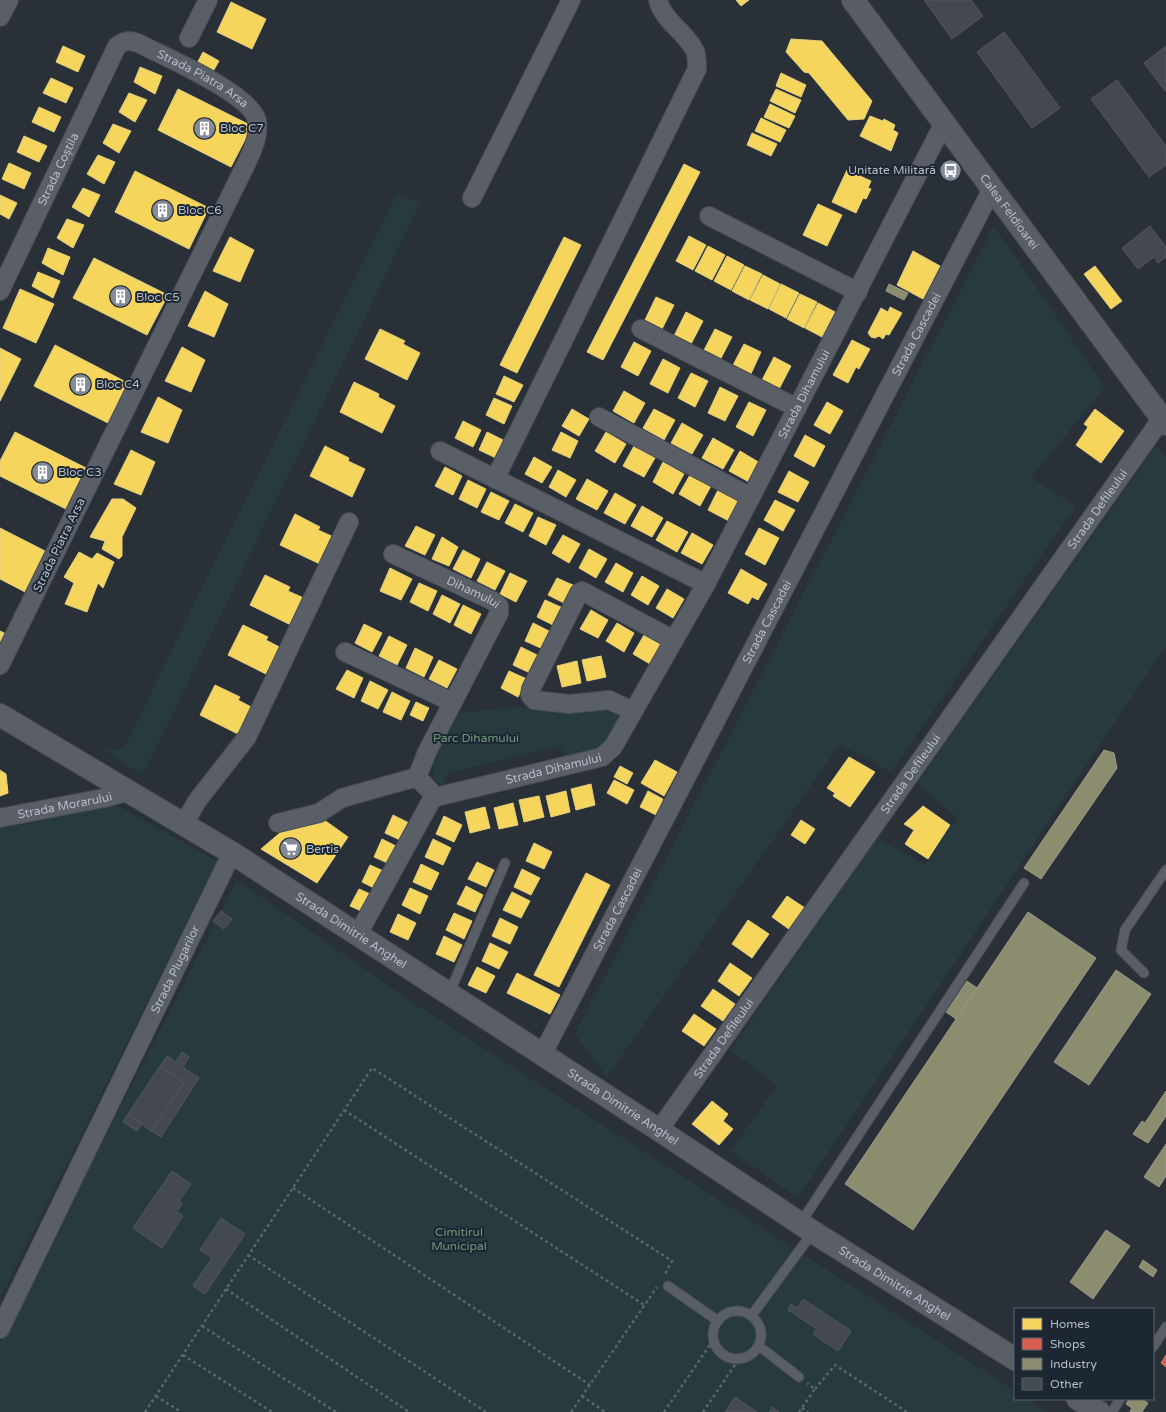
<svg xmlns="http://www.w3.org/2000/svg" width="1166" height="1412" font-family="'Varela Round',sans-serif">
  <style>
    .green { fill: #273a3e }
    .homes { fill: #f6d55c; stroke: #e2ce7d }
    .shops { fill: #d6604d; stroke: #cc7c72 }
    .industry { fill: #8c8c6e; stroke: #989a89 }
    .building { fill: #444950; stroke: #52575f }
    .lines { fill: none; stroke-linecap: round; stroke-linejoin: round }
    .service-casing { stroke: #484c53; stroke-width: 11 }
    .minor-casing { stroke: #484c53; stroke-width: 20 }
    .tertiary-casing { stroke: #484c53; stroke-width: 24 }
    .secondary-casing { stroke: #484c53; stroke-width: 24 }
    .path { stroke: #5d636a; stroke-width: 2.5; stroke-dasharray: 3 3; stroke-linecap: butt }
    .service { stroke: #5a5e66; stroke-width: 9 }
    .minor { stroke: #5a5e66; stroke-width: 18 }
    .tertiary { stroke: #5a5e66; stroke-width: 22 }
    .secondary { stroke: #595d64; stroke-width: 22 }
    .labels { text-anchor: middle; stroke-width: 4; stroke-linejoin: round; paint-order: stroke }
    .street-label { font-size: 12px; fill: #b4bcc9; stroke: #1d2633 }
    .poi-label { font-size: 12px; fill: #b4bcc9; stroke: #1d2633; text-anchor: start }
    .park-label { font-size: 12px; fill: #6b9a76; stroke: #1d2633 }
  </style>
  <rect width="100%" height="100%" fill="#2a3038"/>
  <g class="green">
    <path d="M397 193 420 204 143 775 104 750 123 749Z"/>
    <path d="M994 226 1105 387 1031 478 1076 506 891 772 840 744 607 1077 575 1034Z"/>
    <path d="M1156 446 1166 458V646L798 1198 731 1151 777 1085 730 1050 877 838 925 865 957 818 917 783Z"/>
    <path d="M514 707 623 709 601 753 565 760 562 746 452 772 444 776 447 789 433 779V757L436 742 445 736 457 713Z"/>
    <path d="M116 805 217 861 0 1299V829Z"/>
    <path d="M237 880 409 1000 1015 1391V1399H1027L1047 1412H0V1342Z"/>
  </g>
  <g class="homes">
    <path d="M736 0H749L741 6Z"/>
    <path d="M231 2 266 19 252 49 217 32Z"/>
    <path d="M791 39 822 41 872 101 864 119 848 120 809 73 804 72 786 52Z"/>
    <path d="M63 46 85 56 78 72 56 62Z"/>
    <path d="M203 52 219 61 211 75 195 67Z"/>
    <path d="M140 67 162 76 155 94 134 82Z"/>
    <path d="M781 73 806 85 801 97 776 86Z"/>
    <path d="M51 78 73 88 66 103 43 93Z"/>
    <path d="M178 89 252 126 231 167 158 130Z"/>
    <path d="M776 89 801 100 795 113 770 101Z"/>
    <path d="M129 93 147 100 135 122 119 112Z"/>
    <path d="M770 104 795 116 789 128 764 117Z"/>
    <path d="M39 107 61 117 54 132 32 122Z"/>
    <path d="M870 116 883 121 884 119 895 125 893 130 898 133 891 151 860 136Z"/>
    <path d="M761 118 786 130 780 142 755 131Z"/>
    <path d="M113 124 131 131 119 153 103 143Z"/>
    <path d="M752 133 777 144 771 156 747 145Z"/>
    <path d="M24 136 47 146 39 162 17 152Z"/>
    <path d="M98 155 115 162 104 184 87 174Z"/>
    <path d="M9 163 31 173 24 189 2 179Z"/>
    <path d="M684 164 700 172 603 360 587 352Z"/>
    <path d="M847 170 871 181 868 188 871 189 866 199 863 198 856 213 832 202Z"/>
    <path d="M135 171 209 208 189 249 115 212Z"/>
    <path d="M83 188 100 195 89 217 72 207Z"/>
    <path d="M0 195 17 203 9 219 0 214Z"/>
    <path d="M818 204 842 215 827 246 803 235Z"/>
    <path d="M67 219 84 225 73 248 57 238Z"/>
    <path d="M689 236 706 245 693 270 676 261Z"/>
    <path d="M230 237 254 250 240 282 213 271Z"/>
    <path d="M564 237 581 245 517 373 500 365Z"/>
    <path d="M708 246 725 255 712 280 695 271Z"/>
    <path d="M48 248 70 257 63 275 42 263Z"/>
    <path d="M913 251 940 266 923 299 897 285Z"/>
    <path d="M727 256 744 265 731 290 714 281Z"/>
    <path d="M94 258 168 295 147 335 73 298Z"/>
    <path d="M745 266 762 274 749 300 732 291Z"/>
    <path d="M1095 266 1122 301 1111 309 1084 274Z"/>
    <path d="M38 272 60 281 53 298 32 286Z"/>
    <path d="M763 275 780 284 768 309 750 300Z"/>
    <path d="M781 284 799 293 786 318 769 309Z"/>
    <path d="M20 289 54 304 36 343 3 328Z"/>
    <path d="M205 291 228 304 214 337 188 326Z"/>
    <path d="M800 294 817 302 804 328 787 319Z"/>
    <path d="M656 297 674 305 661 331 644 322Z"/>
    <path d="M818 303 835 312 822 337 805 328Z"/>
    <path d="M890 307 902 313 889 335 886 334 883 339 879 336 875 338 871 337 868 333 881 308 888 312Z"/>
    <path d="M686 312 703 321 690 346 673 338Z"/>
    <path d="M380 329 405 341 403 344 420 353 407 380 365 359Z"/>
    <path d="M715 329 732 337 719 362 702 354Z"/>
    <path d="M852 340 870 349 859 369 856 367 848 383 833 375Z"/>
    <path d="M634 342 651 351 638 376 621 367Z"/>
    <path d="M744 344 761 352 749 378 731 369Z"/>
    <path d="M55 345 128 383 108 423 34 386Z"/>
    <path d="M182 347 205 360 191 392 165 381Z"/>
    <path d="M0 348 21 359 0 401Z"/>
    <path d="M774 357 791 366 778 391 761 382Z"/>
    <path d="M663 359 680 368 668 393 650 384Z"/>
    <path d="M691 373 708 381 695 407 678 398Z"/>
    <path d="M504 376 523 385 514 402 496 394Z"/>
    <path d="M354 382 379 394 378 397 395 406 382 433 340 412Z"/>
    <path d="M720 387 738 396 725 421 708 413Z"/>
    <path d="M624 391 645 403 634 423 613 411Z"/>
    <path d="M158 397 182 410 168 443 141 432Z"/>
    <path d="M494 398 512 406 504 424 486 415Z"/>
    <path d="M749 402 766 410 753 436 736 427Z"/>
    <path d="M827 402 843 411 830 434 814 425Z"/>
    <path d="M572 409 589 419 579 436 562 426Z"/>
    <path d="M654 409 675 420 664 440 643 428Z"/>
    <path d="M1095 409 1124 431 1101 463 1076 445 1088 427 1084 424Z"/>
    <path d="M463 421 481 430 473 447 455 438Z"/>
    <path d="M682 423 703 435 692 454 671 443Z"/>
    <path d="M15 432 88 469 68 510 0 476V461Z"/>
    <path d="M487 432 505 441 496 458 479 450Z"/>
    <path d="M561 432 578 441 570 458 552 450Z"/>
    <path d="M606 432 626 444 615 463 595 451Z"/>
    <path d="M805 435 825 446 814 467 794 456Z"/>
    <path d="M713 438 734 450 723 469 702 458Z"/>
    <path d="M325 446 349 458 348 461 365 469 352 497 310 476Z"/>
    <path d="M634 446 655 458 644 477 623 466Z"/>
    <path d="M131 450 155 462 141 495 114 484Z"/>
    <path d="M740 451 760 463 749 482 729 471Z"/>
    <path d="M534 457 552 467 542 483 525 474Z"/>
    <path d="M663 462 684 474 673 494 653 482Z"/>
    <path d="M445 467 462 476 453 495 435 486Z"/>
    <path d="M558 470 576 480 566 497 549 487Z"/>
    <path d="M789 471 809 482 798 502 778 492Z"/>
    <path d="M690 475 711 486 700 506 679 494Z"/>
    <path d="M587 479 608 491 597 510 576 499Z"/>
    <path d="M468 480 486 489 477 508 459 499Z"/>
    <path d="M718 490 739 501 729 521 708 510Z"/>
    <path d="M491 492 509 501 499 520 481 512Z"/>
    <path d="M615 493 636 505 625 524 604 513Z"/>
    <path d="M112 499H123L136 508 122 537V556L119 559 102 549 105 541 90 537Z"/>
    <path d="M775 500 795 510 783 531 764 520Z"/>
    <path d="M515 504 533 513 523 532 505 523Z"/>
    <path d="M642 506 663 518 652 537 631 526Z"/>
    <path d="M295 514 320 527 318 530 336 538 322 565 280 545Z"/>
    <path d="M538 517 556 525 546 545 529 536Z"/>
    <path d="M667 521 688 532 677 552 656 540Z"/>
    <path d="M416 526 435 535 425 555 405 546Z"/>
    <path d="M0 528 47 552 27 593 0 579Z"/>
    <path d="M759 528 779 538 765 565 745 554Z"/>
    <path d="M692 533 713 545 702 564 681 553Z"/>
    <path d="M563 535 580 544 569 563 552 553Z"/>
    <path d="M442 537 458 547 449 566 432 559Z"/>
    <path d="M589 549 607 559 596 578 579 568Z"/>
    <path d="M463 550 480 559 471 578 453 569Z"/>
    <path d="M79 552 92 559 97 553 114 562 103 588 98 583 87 612 65 604 74 583 64 577Z"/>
    <path d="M487 562 505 571 495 590 477 581Z"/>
    <path d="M616 563 633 573 623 592 605 582Z"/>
    <path d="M390 568 412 579 401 600 380 591Z"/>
    <path d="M741 569 767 584 758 600 752 597 748 604 728 593Z"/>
    <path d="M510 573 527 581 516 602 500 594Z"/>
    <path d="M265 575 290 587 288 591 306 599 293 626 250 605Z"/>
    <path d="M642 576 659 586 648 605 631 595Z"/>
    <path d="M557 578 575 586 566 604 548 595Z"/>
    <path d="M419 583 437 591 428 611 410 602Z"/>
    <path d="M667 589 684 599 673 618 656 608Z"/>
    <path d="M442 595 460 604 450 623 433 614Z"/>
    <path d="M545 600 563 608 555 626 537 617Z"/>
    <path d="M463 605 481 614 471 634 454 625Z"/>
    <path d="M591 610 608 620 598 638 580 629Z"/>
    <path d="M533 623 551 632 543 649 525 641Z"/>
    <path d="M617 623 634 633 624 652 606 641Z"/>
    <path d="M364 624 382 633 372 652 355 643Z"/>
    <path d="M243 625 268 637 266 640 283 649 270 676 228 655Z"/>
    <path d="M0 631 6 634 0 646Z"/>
    <path d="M644 635 661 645 650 664 633 654Z"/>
    <path d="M389 636 407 645 397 665 379 656Z"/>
    <path d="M521 647 539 656 530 673 513 665Z"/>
    <path d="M415 648 433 657 424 677 406 668Z"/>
    <path d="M601 656 606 677 587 681 582 660Z"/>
    <path d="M439 660 457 669 447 688 429 679Z"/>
    <path d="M577 661 581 683 562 687 557 666Z"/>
    <path d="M347 670 363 678 354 698 336 689Z"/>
    <path d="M509 671 527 679 518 697 501 688Z"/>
    <path d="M370 681 388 690 378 709 361 701Z"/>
    <path d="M215 685 240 697 238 700 255 709 242 736 200 715Z"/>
    <path d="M392 692 410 701 401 720 383 712Z"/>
    <path d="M416 702 429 708 423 721 410 715Z"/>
    <path d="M849 757 875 772 850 807 833 796 835 793 827 788Z"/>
    <path d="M655 760 677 772 664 796 641 783Z"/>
    <path d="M620 766 633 773 627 784 614 777Z"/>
    <path d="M0 770 6 774 8 793 0 796Z"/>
    <path d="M614 780 634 790 627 804 607 793Z"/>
    <path d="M591 784 595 805 576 810 571 789Z"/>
    <path d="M566 791 570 812 551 817 546 796Z"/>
    <path d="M648 791 663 799 656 815 640 807Z"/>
    <path d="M539 796 544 817 524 822 519 800Z"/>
    <path d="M513 803 518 825 499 829 494 808Z"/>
    <path d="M923 806 950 825 928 859 905 844 914 830 904 824Z"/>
    <path d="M485 807 490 828 470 833 465 812Z"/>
    <path d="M393 815 411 824 402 841 385 833Z"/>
    <path d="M444 816 462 825 454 842 436 834Z"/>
    <path d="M320 817 348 837 317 883 261 849 281 832Z"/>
    <path d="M801 820 815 829 805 844 791 835Z"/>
    <path d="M382 839 400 848 392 865 374 857Z"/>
    <path d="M433 839 451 848 443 865 425 857Z"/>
    <path d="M534 843 552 852 544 869 526 861Z"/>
    <path d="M477 862 494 870 486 887 468 879Z"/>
    <path d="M421 864 439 873 431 890 413 882Z"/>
    <path d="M370 865 388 873 380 891 362 882Z"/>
    <path d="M522 869 540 878 531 895 514 887Z"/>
    <path d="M586 873 610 885 559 987 534 975Z"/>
    <path d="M466 886 483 895 475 912 457 904Z"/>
    <path d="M410 888 428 896 420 914 402 905Z"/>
    <path d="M359 889 377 897 368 914 350 906Z"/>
    <path d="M512 892 530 901 521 918 503 910Z"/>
    <path d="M787 896 808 910 793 932 772 917Z"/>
    <path d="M454 913 472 921 464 939 446 930Z"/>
    <path d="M398 914 416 923 408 940 390 932Z"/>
    <path d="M500 918 518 927 510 944 492 936Z"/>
    <path d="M748 920 769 934 752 958 732 944Z"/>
    <path d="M444 936 462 945 454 962 436 954Z"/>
    <path d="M490 943 508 952 499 969 482 961Z"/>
    <path d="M730 963 752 978 739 996 718 981Z"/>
    <path d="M477 967 495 976 486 993 468 985Z"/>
    <path d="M517 973 560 995 550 1014 507 993Z"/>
    <path d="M713 989 735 1004 723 1021 701 1006Z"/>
    <path d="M694 1014 716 1029 704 1046 682 1031Z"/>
    <path d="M712 1101 728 1114 723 1121 733 1129 719 1145 692 1124Z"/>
  </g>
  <path class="shops" d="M1166 1355V1367L1161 1363Z"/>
  <g class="industry">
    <path d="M889 284 908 293 904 300 886 291Z"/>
    <path d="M1104 750 1114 753 1117 768 1041 879 1024 868Z"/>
    <path d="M1028 912 1096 958 913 1230 845 1184Z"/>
    <path d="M1116 970 1151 994 1089 1085 1054 1062Z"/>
    <path d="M967 981 977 988 956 1019 946 1012Z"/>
    <path d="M1166 1091V1116L1148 1143 1133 1134 1142 1121 1145 1123Z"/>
    <path d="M1166 1144V1176L1159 1187 1144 1177Z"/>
    <path d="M1106 1230 1130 1246 1093 1299 1070 1282Z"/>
    <path d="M1143 1260 1157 1270 1153 1277 1139 1267Z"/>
    <path d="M1129 1399H1141L1148 1403 1142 1412H1131L1130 1411 1132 1408 1126 1404Z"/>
  </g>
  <g class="building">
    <path d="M924 0H971L983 16 952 39Z"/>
    <path d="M1004 32 1060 108 1032 128 977 52Z"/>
    <path d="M1166 46V92L1144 63Z"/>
    <path d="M1117 80 1166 146V165L1149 177 1091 99Z"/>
    <path d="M1150 226 1166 247V257L1158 263 1154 257 1138 269 1122 248Z"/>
    <path d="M221 911 232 919 224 929 213 921Z"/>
    <path d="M182 1052 189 1057 183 1067 199 1078 161 1137 151 1131 184 1083 160 1066 167 1056 176 1062Z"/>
    <path d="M160 1066 184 1083 151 1131 128 1114Z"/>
    <path d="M128 1114 142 1124 137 1131 123 1122Z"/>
    <path d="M172 1171 191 1184 179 1201 182 1203 178 1210 174 1207 173 1209 183 1216 162 1248 133 1228Z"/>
    <path d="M221 1218 245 1234 205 1294 193 1286 212 1258 200 1250Z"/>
    <path d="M803 1299 851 1331 838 1351 813 1334 817 1329 788 1310 791 1304 797 1308Z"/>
    <path d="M735 1397 757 1412H725Z"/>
    <path d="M772 1407 779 1412H769Z"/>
  </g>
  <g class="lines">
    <defs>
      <g id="service">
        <path d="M1144 973 1121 950 1125 930 1166 870"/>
        <path d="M449 994 505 863"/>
        <path d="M800 1224 1024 883"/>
        <path d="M668 1286 718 1321"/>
        <circle cx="737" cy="1335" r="24"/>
        <path d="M752 1315 813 1232"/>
        <path d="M759 1346 799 1377"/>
        <path d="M1153 1347 1166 1327"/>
        <path d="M1112 1412 1120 1399"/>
      </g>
      <g id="minor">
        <path d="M0 17 9 0"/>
        <path d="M189 38 208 0"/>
        <path d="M472 198 571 0"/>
        <path d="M709 216 858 292"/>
        <path id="s1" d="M0 291 117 46C125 40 129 40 138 43 163 56 252 94 257 121 259 137 253 149 247 162L0 665"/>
        <path d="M641 329 797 408"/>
        <path d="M599 417 751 497"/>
        <path d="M440 451 706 584"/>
        <path d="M495 479 697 69C697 63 697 56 695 51 686 32 663 21 658 0"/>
        <path id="s2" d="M393 554 493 601 499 606V613L427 752 417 777"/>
        <path d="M345 652 452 702"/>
        <path d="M633 711 609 700 569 704 534 700 530 695 531 689 579 593 582 591 674 640"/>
        <path id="s3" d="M0 818 104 798 130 791"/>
        <path d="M278 823 319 813 342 798 417 777 436 797"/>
        <path d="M184 824 197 801 247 737 349 522"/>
        <path id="s4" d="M358 934 431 801 436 797 602 757 613 747 706 584 944 123"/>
        <path id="s5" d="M542 1055 992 189"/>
        <path id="s6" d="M659 1130 1162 418"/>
        <path id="s7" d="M0 1329 232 853"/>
      </g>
      <g id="tertiary">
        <path id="s8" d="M0 715 232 853 659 1130 813 1232 1015 1359"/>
        <path d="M1078 1399 1099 1412"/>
      </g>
      <g id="secondary">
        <path id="s9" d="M853 0 1166 424"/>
      </g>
    </defs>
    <use href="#service" class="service-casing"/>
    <use href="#minor" class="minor-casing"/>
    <use href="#tertiary" class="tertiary-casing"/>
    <use href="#secondary" class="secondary-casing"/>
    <g class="path">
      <path d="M344 1110 644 1305"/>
      <path d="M293 1188 590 1385"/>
      <path d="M248 1255 486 1412"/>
      <path d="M226 1289 409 1412"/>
      <path d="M202 1326 336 1412"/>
      <path d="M183 1355 272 1412"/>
      <path d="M815 1389 835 1365 907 1412"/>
      <path d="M156 1396 181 1412"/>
      <path d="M582 1396 605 1412"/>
      <path d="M802 1408 808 1412"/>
      <path d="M145 1412 372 1068 672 1261 664 1276"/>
      <path d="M571 1412 657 1287"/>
      <path d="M664 1412 714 1339"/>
      <path d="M703 1412 739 1359"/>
      <path d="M799 1412 815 1389 807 1383"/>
    </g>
    <use href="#service" class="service"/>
    <use href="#minor" class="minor"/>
    <use href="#tertiary" class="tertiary"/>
    <use href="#secondary" class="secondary"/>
  </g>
  <defs>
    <symbol id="building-disc" viewBox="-11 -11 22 22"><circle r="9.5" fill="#848b96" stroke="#1d2633"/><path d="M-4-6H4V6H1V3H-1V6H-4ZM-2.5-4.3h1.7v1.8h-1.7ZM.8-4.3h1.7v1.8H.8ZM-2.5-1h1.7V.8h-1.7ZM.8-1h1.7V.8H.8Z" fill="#fff"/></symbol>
    <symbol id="bus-disc" viewBox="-11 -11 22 22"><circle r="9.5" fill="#848b96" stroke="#1d2633"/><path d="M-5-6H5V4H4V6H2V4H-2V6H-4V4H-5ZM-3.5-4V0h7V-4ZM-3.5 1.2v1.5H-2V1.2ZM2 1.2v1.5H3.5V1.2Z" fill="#fff"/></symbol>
    <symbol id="supermarket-disc" viewBox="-11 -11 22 22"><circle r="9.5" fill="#848b96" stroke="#1d2633"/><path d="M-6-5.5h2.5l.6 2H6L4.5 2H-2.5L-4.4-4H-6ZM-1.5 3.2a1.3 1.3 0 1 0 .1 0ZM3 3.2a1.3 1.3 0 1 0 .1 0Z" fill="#fff"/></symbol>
  </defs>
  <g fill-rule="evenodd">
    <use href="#building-disc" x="192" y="116" width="25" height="25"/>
    <use href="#bus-disc" x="938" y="158" width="25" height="25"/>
    <use href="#building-disc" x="150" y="198" width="25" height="25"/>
    <use href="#building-disc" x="108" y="284" width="25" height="25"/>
    <use href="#building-disc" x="68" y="372" width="25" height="25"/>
    <use href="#building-disc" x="30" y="460" width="25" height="25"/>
    <use href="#supermarket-disc" x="278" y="836" width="25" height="25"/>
  </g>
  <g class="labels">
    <g class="street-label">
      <text dy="4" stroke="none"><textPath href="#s1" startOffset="368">Strada Piatra Arsa</textPath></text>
      <text dy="4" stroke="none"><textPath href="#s1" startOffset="135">Strada Coștila</textPath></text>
      <text dy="4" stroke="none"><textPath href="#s9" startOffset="263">Calea Feldioarei</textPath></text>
      <text dy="4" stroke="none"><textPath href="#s5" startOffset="812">Strada Cascadei</textPath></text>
      <text dy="4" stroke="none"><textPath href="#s4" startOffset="745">Strada Dihamului</textPath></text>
      <text dy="4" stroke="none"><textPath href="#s6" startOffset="760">Strada Defileului</textPath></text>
      <text transform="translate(59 545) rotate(-64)" y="4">Strada Piatra Arsa</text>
      <text dy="4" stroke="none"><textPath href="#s2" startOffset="89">Dihamului</textPath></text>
      <text dy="4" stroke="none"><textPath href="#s5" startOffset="488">Strada Cascadei</textPath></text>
      <text dy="4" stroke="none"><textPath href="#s4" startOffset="279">Strada Dihamului</textPath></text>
      <text dy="4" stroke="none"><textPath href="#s6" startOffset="436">Strada Defileului</textPath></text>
      <text dy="4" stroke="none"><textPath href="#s3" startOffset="66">Strada Morarului</textPath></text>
      <text dy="4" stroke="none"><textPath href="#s5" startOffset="164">Strada Cascadei</textPath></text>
      <text dy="4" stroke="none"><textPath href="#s8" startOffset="412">Strada Dimitrie Anghel</textPath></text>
      <text dy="4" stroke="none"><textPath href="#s7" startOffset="400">Strada Plugarilor</textPath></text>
      <text dy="4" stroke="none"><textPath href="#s6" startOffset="112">Strada Defileului</textPath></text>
      <text dy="4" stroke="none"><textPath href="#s8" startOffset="736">Strada Dimitrie Anghel</textPath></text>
      <text dy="4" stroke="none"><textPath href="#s8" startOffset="1060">Strada Dimitrie Anghel</textPath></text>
    </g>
    <g class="poi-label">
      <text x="220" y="132">Bloc C7</text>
      <text x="936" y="174" text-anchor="end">Unitate Militară</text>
      <text x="178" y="214">Bloc C6</text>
      <text x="136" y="301">Bloc C5</text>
      <text x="96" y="388">Bloc C4</text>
      <text x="58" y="476">Bloc C3</text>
      <text x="306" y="853">Bertis</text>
    </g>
    <g class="park-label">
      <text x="476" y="742">Parc Dihamului</text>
      <text x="459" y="1236">Cimitirul<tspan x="459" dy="14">Municipal</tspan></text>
    </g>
  </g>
  <rect x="1014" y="1308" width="140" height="92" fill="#1d2633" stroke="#59626f"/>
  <rect x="1022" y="1318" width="20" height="12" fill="#f6d55c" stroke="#59626f"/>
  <text x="1050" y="1328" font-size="12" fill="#b4bcc9">Homes</text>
  <rect x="1022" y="1338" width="20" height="12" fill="#d6604d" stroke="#59626f"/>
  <text x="1050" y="1348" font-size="12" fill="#b4bcc9">Shops</text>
  <rect x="1022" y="1358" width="20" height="12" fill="#8c8c6e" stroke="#59626f"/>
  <text x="1050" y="1368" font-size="12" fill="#b4bcc9">Industry</text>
  <rect x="1022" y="1378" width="20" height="12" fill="#444950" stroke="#59626f"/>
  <text x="1050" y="1388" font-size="12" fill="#b4bcc9">Other</text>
</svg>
